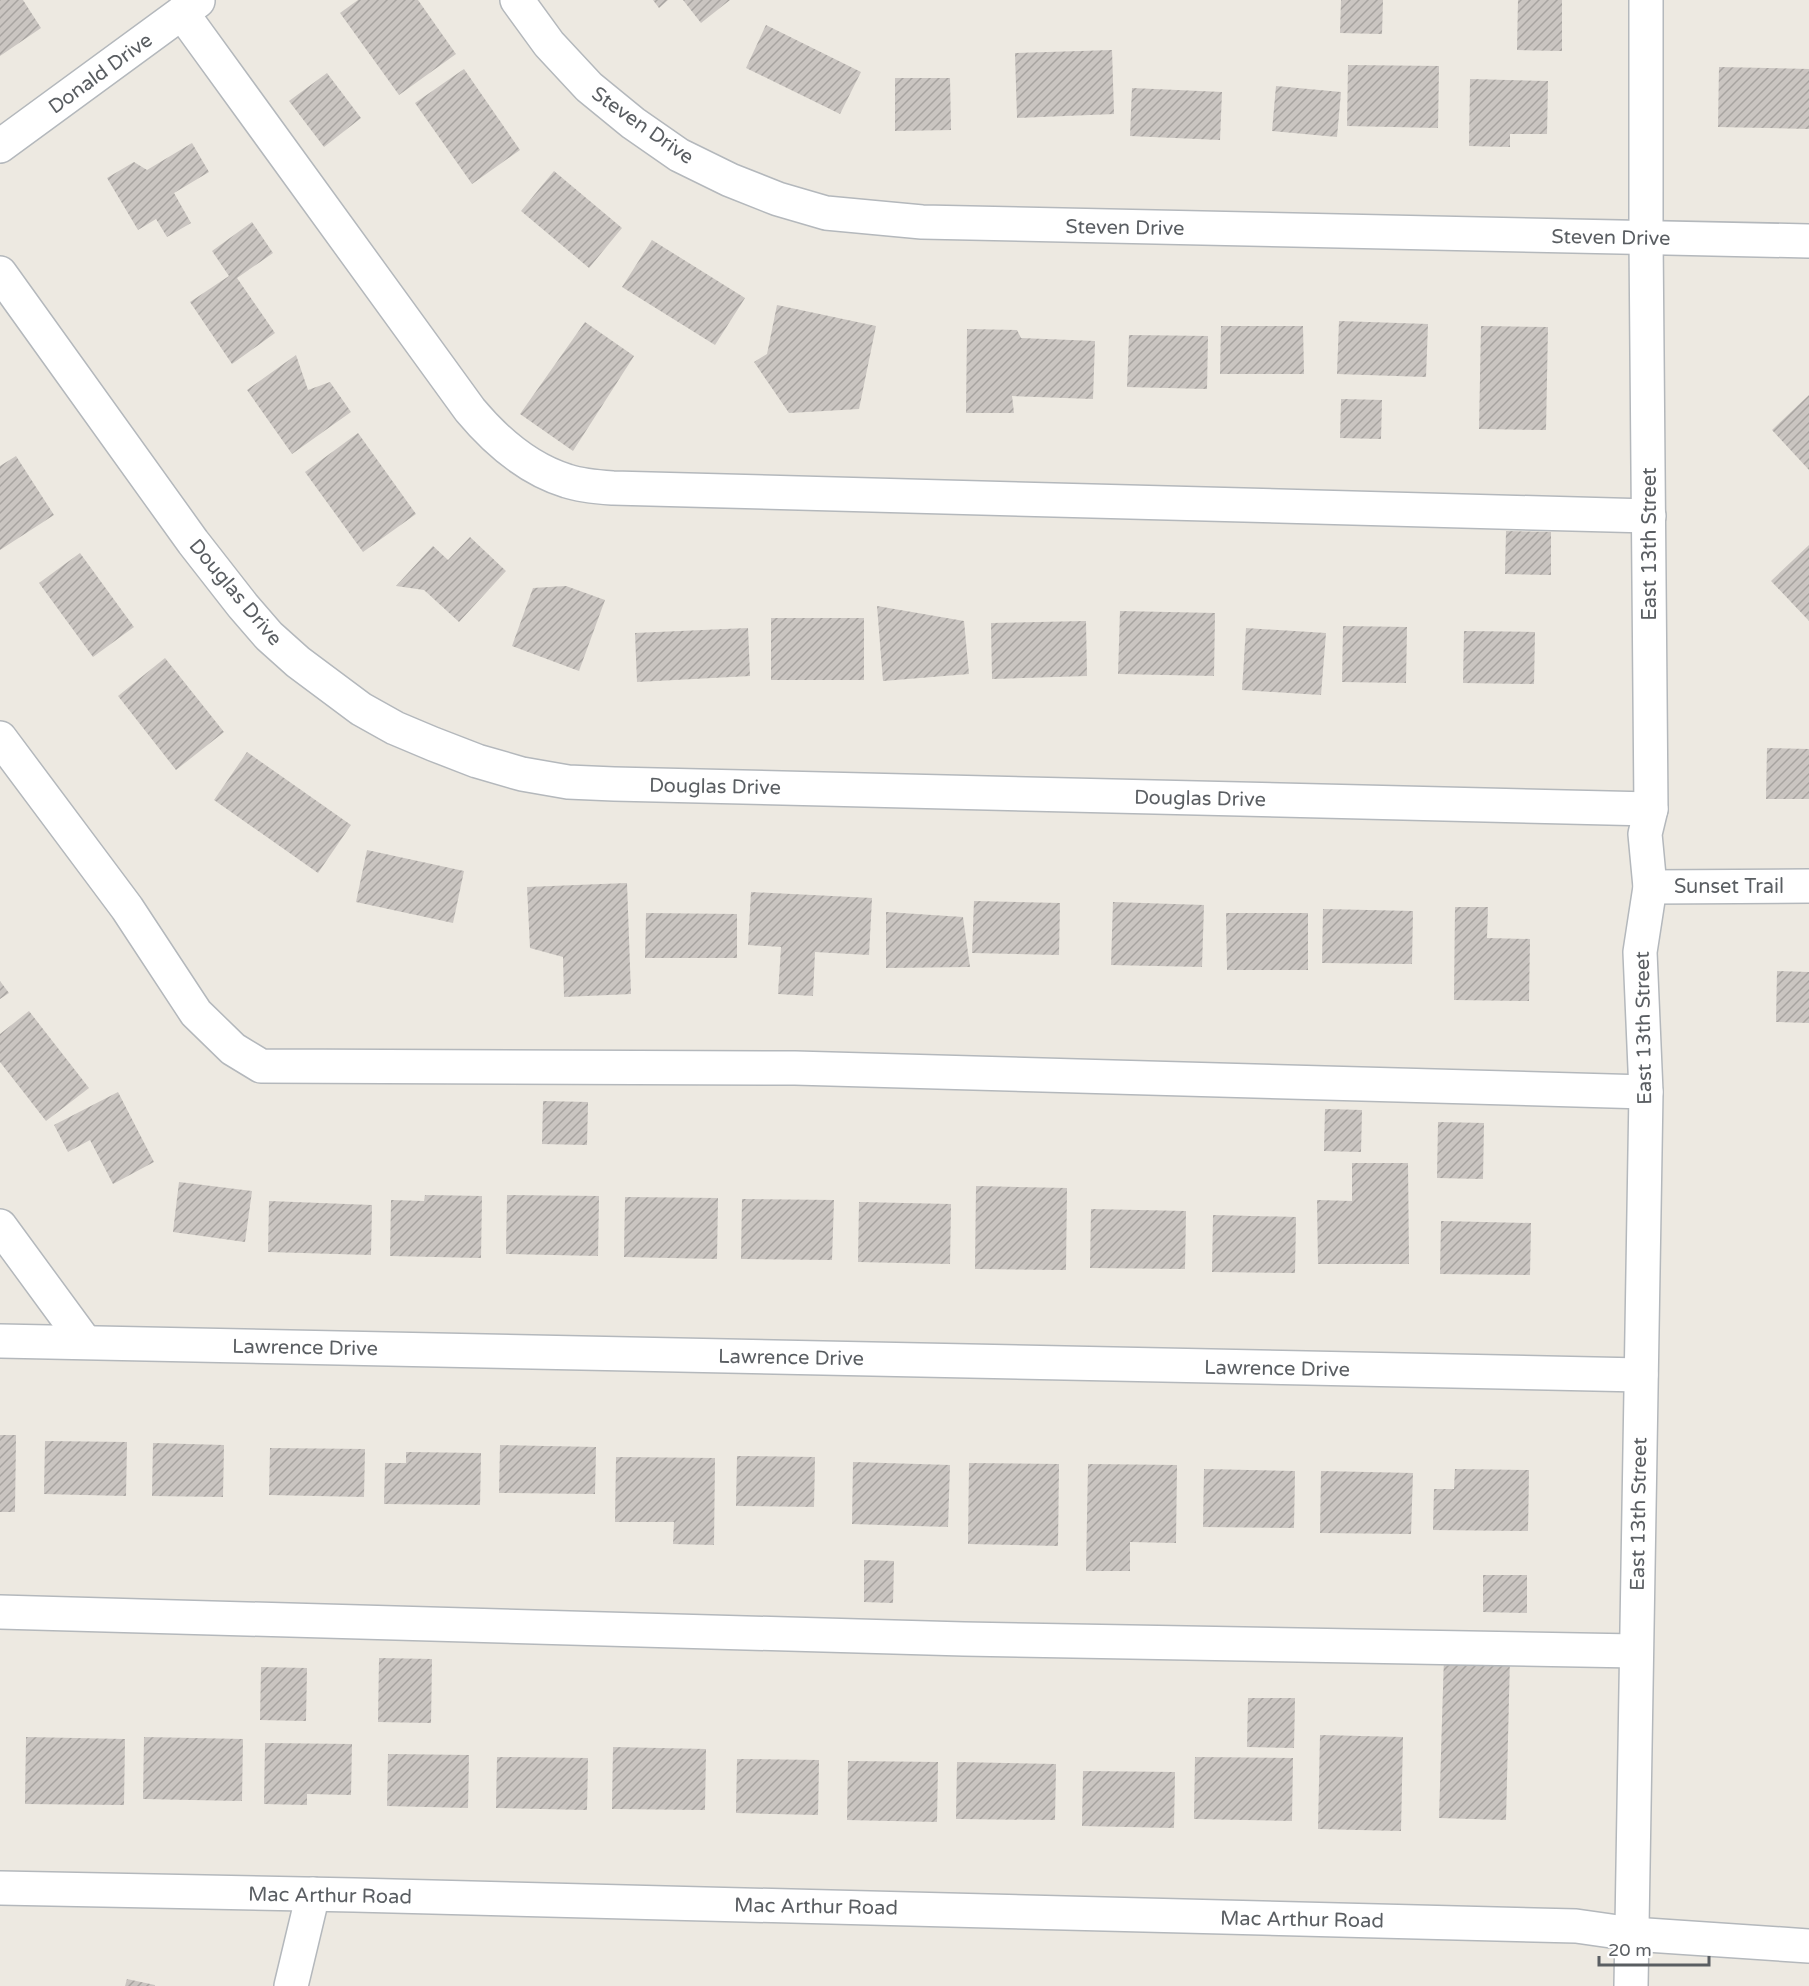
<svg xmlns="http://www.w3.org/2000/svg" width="1809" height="1986" font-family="'Varela Round',sans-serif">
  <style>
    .building { fill: url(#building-hatch) }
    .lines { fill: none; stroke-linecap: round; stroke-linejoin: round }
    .minor-casing { stroke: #b4b8bc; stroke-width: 36 }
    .minor { stroke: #fff; stroke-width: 33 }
    .labels { text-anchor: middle; stroke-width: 6; stroke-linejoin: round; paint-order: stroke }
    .street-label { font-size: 20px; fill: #5a5e62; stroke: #fff }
  </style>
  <defs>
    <pattern id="building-hatch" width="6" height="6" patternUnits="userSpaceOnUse" patternTransform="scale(1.5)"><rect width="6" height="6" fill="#cac5c1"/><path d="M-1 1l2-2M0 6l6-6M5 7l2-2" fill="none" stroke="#a7a3a0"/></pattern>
  </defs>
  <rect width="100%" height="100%" fill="#ede9e1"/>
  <g class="building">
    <path d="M0 0H23L41 28 0 56Z"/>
    <path d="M358 0H418L456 54 399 95 340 13Z"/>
    <path d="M653 0H668L659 8Z"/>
    <path d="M683 0H730L701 23Z"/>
    <path d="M1341 0H1383L1382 34 1340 33Z"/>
    <path d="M1518 0H1562V51L1517 50Z"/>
    <path d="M766 25 861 72 840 114 746 68Z"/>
    <path d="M1112 50 1114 114 1017 118 1015 53Z"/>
    <path d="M1348 65 1439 66 1438 128 1347 126Z"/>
    <path d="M1719 67 1809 69V129L1718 127Z"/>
    <path d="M464 69 520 150 472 184 415 103Z"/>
    <path d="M327 73 361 118 324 147 289 101Z"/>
    <path d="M895 78H950L951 130 895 131Z"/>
    <path d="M1470 79 1548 81 1547 134H1510V147L1469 146Z"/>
    <path d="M1276 86 1341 92 1337 137 1272 131Z"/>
    <path d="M1132 88 1222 92 1220 140 1130 136Z"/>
    <path d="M192 143 209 172 174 193 191 223 167 237 156 219 138 230 107 178 134 162 147 170Z"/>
    <path d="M554 171 622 228 589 268 521 211Z"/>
    <path d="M252 222 273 253 237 278 275 333 232 364 190 302 229 276 212 251Z"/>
    <path d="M652 240 745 298 715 345 622 287Z"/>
    <path d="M777 305 876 326 859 409 789 413 754 362 767 354Z"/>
    <path d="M1339 321 1428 324 1426 377 1337 374Z"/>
    <path d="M585 322 634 356 573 451 520 414Z"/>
    <path d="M1221 326H1303L1304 374H1220Z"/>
    <path d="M1481 326 1548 327 1546 430 1479 429Z"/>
    <path d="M967 329 1017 330 1021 338 1095 341 1093 399 1012 396 1014 413H966Z"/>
    <path d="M1129 335 1208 336 1207 389 1127 387Z"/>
    <path d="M296 355 308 390 330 382 351 412 292 454 247 390Z"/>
    <path d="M1809 395V470L1772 430Z"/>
    <path d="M1341 399 1382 400 1381 439 1340 438Z"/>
    <path d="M358 433 416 514 363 552 305 472Z"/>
    <path d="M16 456 54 515 0 550V466Z"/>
    <path d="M1506 531 1551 532V575L1505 574Z"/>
    <path d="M470 537 506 571 459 622 424 590 396 586 433 546 448 560Z"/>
    <path d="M1809 545V621L1771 581Z"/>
    <path d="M80 553 134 627 93 657 39 583Z"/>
    <path d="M566 586 605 600 579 671 512 646 533 588Z"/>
    <path d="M877 606 964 621 969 674 883 681Z"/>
    <path d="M1120 611 1215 613 1214 676 1118 674Z"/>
    <rect x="771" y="618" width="93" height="62"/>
    <path d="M1086 621 1087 676 992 679 991 623Z"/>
    <path d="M1343 626 1407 627 1406 683 1342 682Z"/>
    <path d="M748 628 750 676 637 682 635 633Z"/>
    <path d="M1246 628 1326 633 1321 695 1242 690Z"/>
    <path d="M1464 631 1535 632 1534 684 1463 683Z"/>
    <path d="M165 658 224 732 176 770 118 696Z"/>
    <path d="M1767 748 1809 749V799H1766Z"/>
    <path d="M247 752 351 825 318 873 214 800Z"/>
    <path d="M367 850 464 871 453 923 356 902Z"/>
    <path d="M627 883 631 994 564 997 563 957 530 948 527 887Z"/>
    <path d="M751 892 872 898 869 955 815 952 813 996 778 994 781 947 748 945Z"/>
    <path d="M974 901 1060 903 1059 955 972 953Z"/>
    <path d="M1113 902 1204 905 1202 967 1111 965Z"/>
    <path d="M1455 907H1488L1487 938 1530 939 1529 1001 1454 1000Z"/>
    <path d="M1323 909 1413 911 1412 964 1322 963Z"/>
    <path d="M886 912 963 917 970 967 886 968Z"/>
    <path d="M646 913 737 914V958H645Z"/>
    <path d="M1226 913H1308V970H1227Z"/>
    <path d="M1777 971 1809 972V1023L1776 1022Z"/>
    <path d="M0 981 9 993 0 999Z"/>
    <path d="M29 1011 89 1088 46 1121 0 1062V1034Z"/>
    <path d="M118 1092 154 1162 113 1184 90 1140 68 1152 54 1125Z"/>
    <path d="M543 1101 588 1102 587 1145 542 1144Z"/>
    <path d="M1325 1109 1362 1110 1361 1152 1324 1151Z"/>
    <path d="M1438 1122 1484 1123 1483 1179 1437 1178Z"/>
    <path d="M1352 1163H1408L1409 1264H1318L1317 1200 1352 1201Z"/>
    <path d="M179 1182 252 1191 245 1242 173 1232Z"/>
    <path d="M976 1186 1067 1188 1066 1270 975 1269Z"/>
    <path d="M425 1195 482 1196 481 1258 390 1256 391 1200 424 1201Z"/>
    <path d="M507 1195 599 1196 598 1256 506 1254Z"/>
    <path d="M625 1197 718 1198 717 1259 624 1257Z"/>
    <path d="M742 1199 834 1200 832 1260 741 1259Z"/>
    <path d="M269 1201 372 1205 371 1255 268 1252Z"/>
    <path d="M859 1202 951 1204 950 1264 858 1262Z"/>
    <path d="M1091 1209 1186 1211 1185 1269 1090 1268Z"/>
    <path d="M1213 1215 1296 1217 1295 1273 1212 1272Z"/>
    <path d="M1441 1221 1531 1223 1530 1275 1440 1274Z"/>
    <path d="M0 1435H16L15 1512H0Z"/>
    <path d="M45 1441 127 1442 126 1496 44 1494Z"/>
    <path d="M153 1443 224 1445 223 1497 152 1496Z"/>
    <path d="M500 1445 596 1447 595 1494 499 1493Z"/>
    <path d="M270 1448 365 1449 364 1497 269 1495Z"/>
    <path d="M406 1452 481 1453 480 1505 384 1504 385 1463H406Z"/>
    <path d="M737 1456 815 1457 814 1507 736 1506Z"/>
    <path d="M616 1457 715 1458 714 1545 673 1544 674 1522H615Z"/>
    <path d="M853 1462 950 1465 948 1527 852 1524Z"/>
    <path d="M969 1463 1059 1464 1058 1546 968 1544Z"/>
    <path d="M1088 1464 1177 1465 1176 1543 1130 1542V1571H1086Z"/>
    <path d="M1204 1469 1295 1471 1294 1528 1203 1527Z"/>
    <path d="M1455 1469 1529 1470 1528 1531 1433 1530 1434 1489H1454Z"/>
    <path d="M1321 1471 1413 1473 1411 1534 1320 1533Z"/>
    <path d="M864 1560 894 1561 893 1603 864 1602Z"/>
    <path d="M1483 1575H1527V1613L1483 1612Z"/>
    <path d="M1444 1656 1510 1657 1506 1820 1439 1818Z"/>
    <path d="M379 1658 432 1659 431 1723 378 1722Z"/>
    <path d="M261 1667 307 1668 306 1721 260 1720Z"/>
    <path d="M1248 1698H1295L1294 1748 1247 1747Z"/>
    <path d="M1320 1735 1403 1737 1401 1831 1318 1829Z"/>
    <path d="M26 1737 125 1739 124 1805 25 1804Z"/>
    <path d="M144 1737 243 1739 242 1801 143 1799Z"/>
    <path d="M265 1743 352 1744 351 1795 307 1794V1805L264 1804Z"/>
    <path d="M613 1747 706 1749 705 1810 612 1809Z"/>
    <path d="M388 1754 469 1755 468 1808 387 1806Z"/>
    <path d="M497 1757 588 1758 587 1810 496 1808Z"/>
    <path d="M1195 1757 1293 1758 1292 1821 1194 1819Z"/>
    <path d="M737 1759 819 1760 818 1815 736 1813Z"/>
    <path d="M848 1761 938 1762 937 1822 847 1820Z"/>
    <path d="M957 1762 1056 1764 1055 1820 956 1819Z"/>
    <path d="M1083 1771 1175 1772 1174 1828 1082 1826Z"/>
    <path d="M127 1979 155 1985V1986H125Z"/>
  </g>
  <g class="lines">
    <defs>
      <g id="minor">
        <path d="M517 0 549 44 589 87 633 123 679 155 730 180 778 199 826 213 922 222 1809 241"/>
        <path d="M182 13 470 410C495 440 528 469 567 481 582 486 598 487 613 488L1649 516"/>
        <path d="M0 146 198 1"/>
        <path d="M0 273 193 542 243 606 269 636 298 662 361 709 395 728 433 744 477 761 522 774 568 782 614 784 1651 809"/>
        <path d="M0 738 127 908 196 1013 233 1049 261 1066 795 1068 1646 1092"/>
        <path d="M1650 887 1809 886"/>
        <path d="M0 1226 85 1342"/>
        <path d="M0 1341 1641 1375"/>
        <path d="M0 1612 964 1639 1636 1651"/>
        <path d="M0 1888 354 1895 1576 1926 1632 1934 1809 1946"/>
        <path d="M291 1986 313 1894"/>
        <path d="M1631 1986 1646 1092 1640 952 1650 887 1645 834 1651 809 1646 238V0"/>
      </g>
    </defs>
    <use href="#minor" class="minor-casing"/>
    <use href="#minor" class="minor"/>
  </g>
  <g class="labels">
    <g class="street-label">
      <text transform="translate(100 73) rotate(-36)" y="7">Donald Drive</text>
      <text transform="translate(643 125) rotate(35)" y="7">Steven Drive</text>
      <text transform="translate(1125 227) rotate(1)" y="7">Steven Drive</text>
      <text transform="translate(1611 237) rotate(1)" y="7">Steven Drive</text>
      <text transform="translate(1649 544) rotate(-90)" y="7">East 13th Street</text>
      <text transform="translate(236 592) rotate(50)" y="7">Douglas Drive</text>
      <text transform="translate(715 786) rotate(1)" y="7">Douglas Drive</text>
      <text transform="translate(1200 798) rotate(1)" y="7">Douglas Drive</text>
      <text x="1729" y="893">Sunset Trail</text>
      <text transform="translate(1643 1028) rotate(-91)" y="7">East 13th Street</text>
      <text transform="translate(305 1347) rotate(1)" y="7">Lawrence Drive</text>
      <text transform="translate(791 1357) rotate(1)" y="7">Lawrence Drive</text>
      <text transform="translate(1277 1368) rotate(1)" y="7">Lawrence Drive</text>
      <text transform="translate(1638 1514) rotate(-89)" y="7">East 13th Street</text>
      <text transform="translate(330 1895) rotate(1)" y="7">Mac Arthur Road</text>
      <text transform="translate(816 1906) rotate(1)" y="7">Mac Arthur Road</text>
      <text transform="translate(1302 1919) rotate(1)" y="7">Mac Arthur Road</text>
    </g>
  </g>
  <path d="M1599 1956v9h110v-9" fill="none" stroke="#5a5e62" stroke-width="3"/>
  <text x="1608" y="1956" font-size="18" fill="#5a5e62" stroke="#ffffff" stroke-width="4.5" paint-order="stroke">20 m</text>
</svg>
